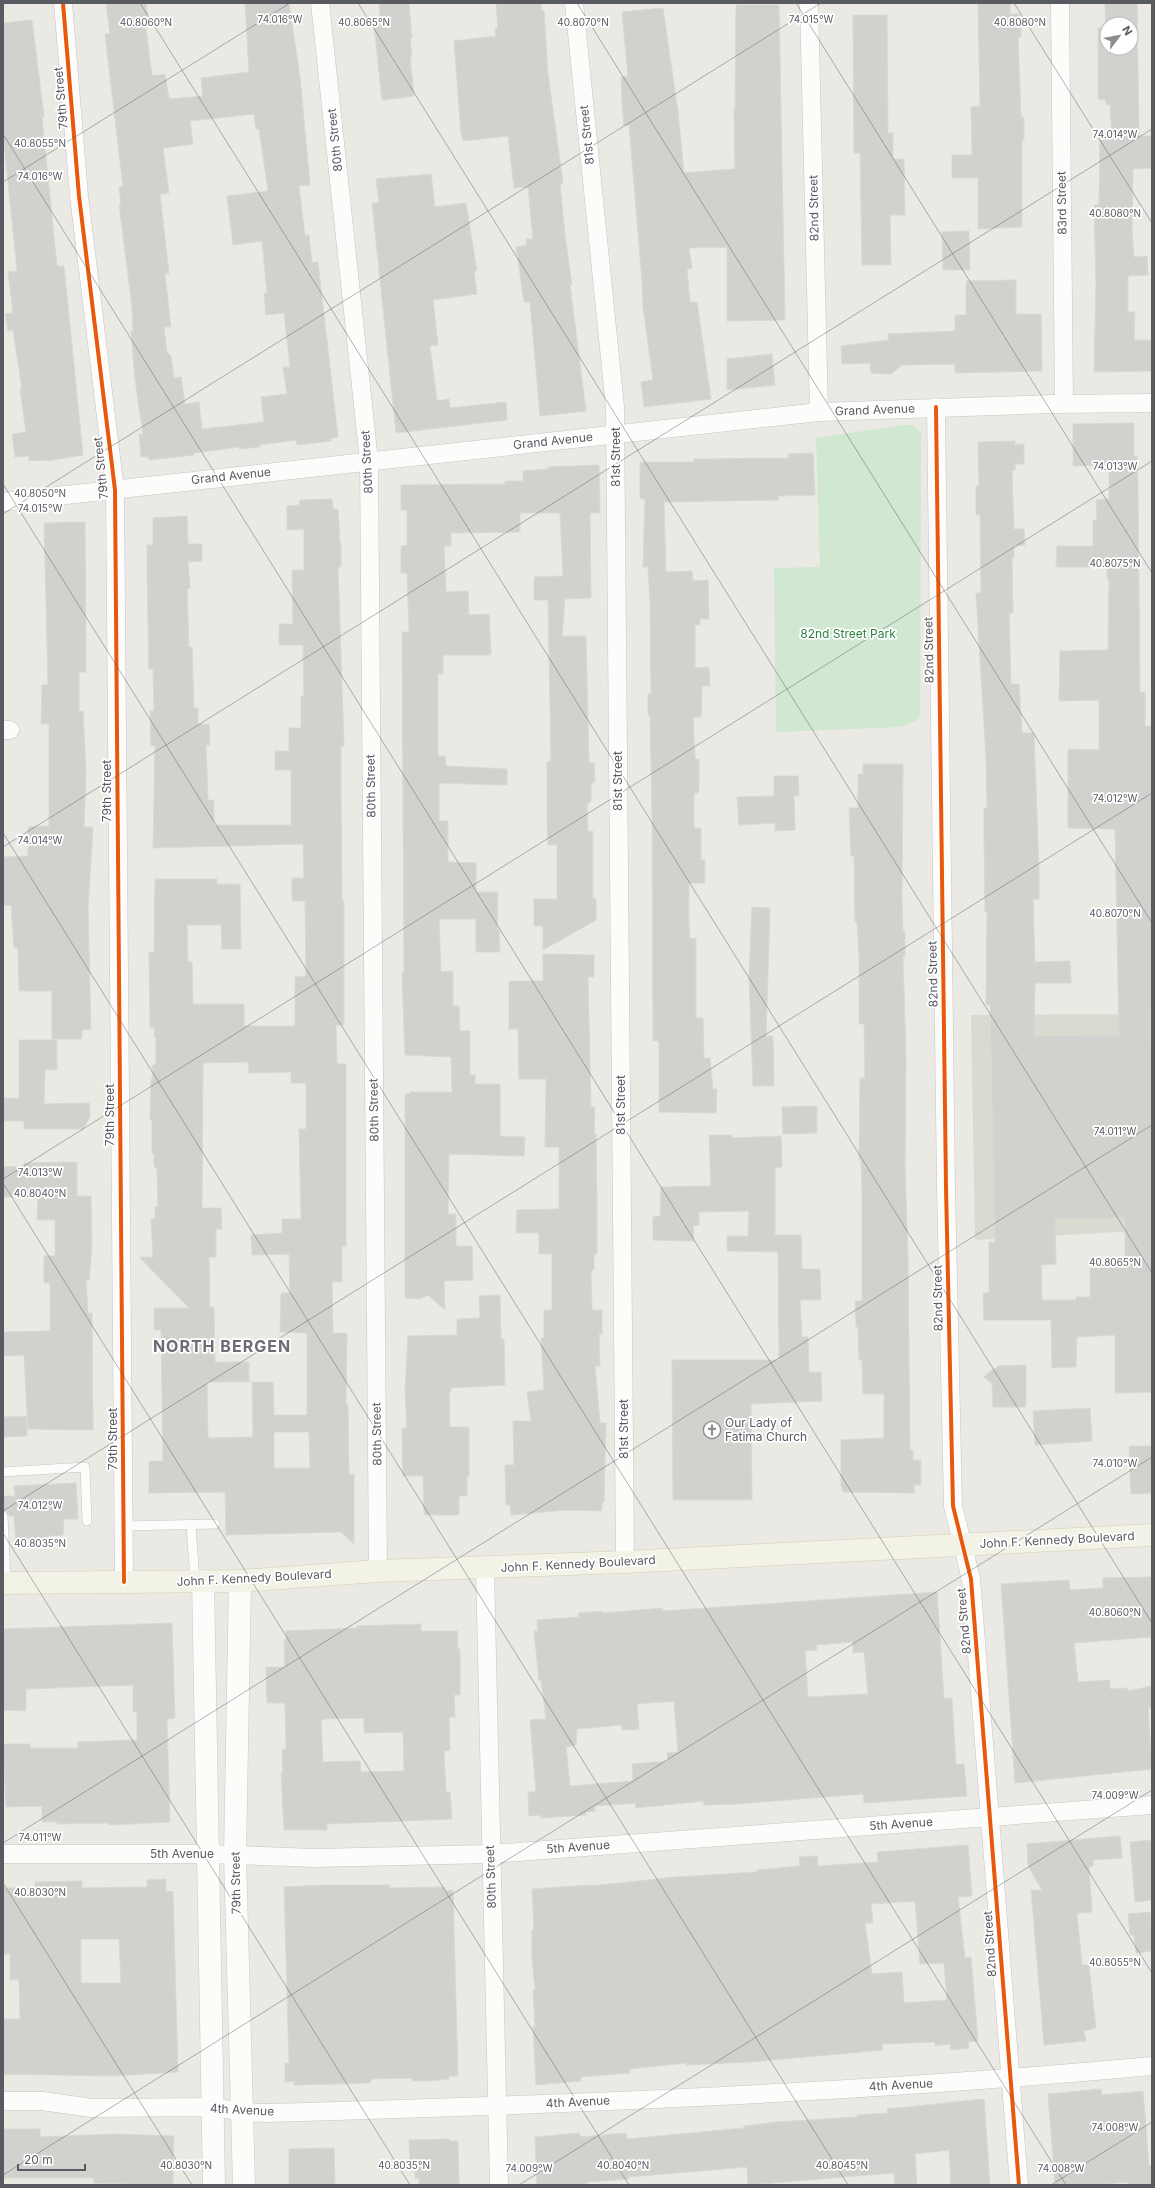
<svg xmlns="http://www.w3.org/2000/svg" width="1155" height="2188" font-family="Inter,sans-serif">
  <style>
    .education { fill: #dbdad1 }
    .green { fill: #d0e7d1 }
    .building { fill: #d1d1cd; stroke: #dad8d2; fill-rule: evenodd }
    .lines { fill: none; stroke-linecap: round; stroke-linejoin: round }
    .lane-casing { stroke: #c6c5c5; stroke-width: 10 }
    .street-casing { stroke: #c6c5c5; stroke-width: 19 }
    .secondary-casing { stroke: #c8c8c8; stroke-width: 23 }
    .primary-casing { stroke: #d3cfaf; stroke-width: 23 }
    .lane { stroke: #fcfcfb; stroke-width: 9 }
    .street { stroke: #fcfcfb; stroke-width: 18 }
    .secondary { stroke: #fcfcfb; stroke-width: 22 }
    .primary { stroke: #f2f2e6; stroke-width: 22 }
    .cycleway-casing { stroke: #fff; stroke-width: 6 }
    .cycleway { stroke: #e8590c; stroke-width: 4 }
    .ticks { fill: none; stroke: #595b62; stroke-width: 1; stroke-opacity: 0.45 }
    .labels { text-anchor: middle; stroke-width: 3.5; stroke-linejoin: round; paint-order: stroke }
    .street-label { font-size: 12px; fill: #595b62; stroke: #fff }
    .park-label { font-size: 12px; fill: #2f8341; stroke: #fff }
    .poi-label { font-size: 12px; fill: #595b62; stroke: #fff; text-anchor: start }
    .district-label { font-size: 16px; font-weight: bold; letter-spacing: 1px; fill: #6a6d74; stroke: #fff }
    .ticks-label { font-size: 10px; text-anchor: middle; fill: #595b62; stroke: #fff; stroke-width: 3.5; stroke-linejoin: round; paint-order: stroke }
  </style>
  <rect width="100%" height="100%" fill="#eae9e3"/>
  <path class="education" d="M1152 1014V1230L975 1240 971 1015Z"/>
  <path class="green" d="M904 425H912L921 433 920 716 914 722 900 727 776 732 774 568 820 567 816 438Z"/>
  <g class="building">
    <path d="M106 3H146L148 21H145L152 76 165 74 169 99 203 96 201 78 249 72 245 3H289L300 77 310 185 299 186 305 236 309 235 312 263 318 262 338 437 331 438V441L297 445 296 440 260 445V447L239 449V447L194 453V455L149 460V457H141L139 434H143L135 380 131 331H133L132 307 119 204H121L119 187H123L105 34H110ZM254 114 256 129H259L268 191 227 196 233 245 262 241 267 293H264L266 315 284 313 290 367H283L287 394 261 397 264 422 202 429 199 402 185 404 181 377 174 378 171 356 167 352 164 327H171L165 274 169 273 160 194 169 193 163 148 193 144 190 121Z"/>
    <path d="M379 3H409L412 38H410L412 57H410L414 96 382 100 374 26H381Z"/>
    <path d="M496 3H541L542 11H544L548 74 563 183 560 184 565 235 572 285H570L586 411 540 416 530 302H524L516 247 527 245 526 239H533L528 187 514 188 508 136 463 141 461 133 454 41 496 36 495 28H498Z"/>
    <path d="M978 3H1010V14H1020L1021 37H1018L1021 117H1024V140H1022V227L978 229V178H952V155H972L971 107 980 106Z"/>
    <path d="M1105 3H1137L1139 136H1152V168L1133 169 1132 230 1134 257 1147 256 1148 275 1128 276V312H1135L1134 340H1152V371L1094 372 1096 284 1094 205H1099L1100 137H1112L1110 105 1106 104V100L1098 99V28L1106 27ZM1107 24H1131V48H1107Z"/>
    <path d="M736 5H779L785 320 727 321V247L689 248 692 268 687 269 690 302H697L711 399 644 407 641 382 653 380 643 307 642 281 629 125 624 126 622 102 621 77 628 76 622 12 663 8 678 112 684 173 735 169 734 109H735Z"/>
    <path d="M853 15H887L888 133H893V159H904L905 215H890L891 265H862L860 153H854Z"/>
    <path d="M32 20 44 117H42L57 266H64L83 455 46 461V460L29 461V456L15 457 12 434 26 432 20 389H22L13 330 8 331 5 314 13 313 8 272 17 271 3 133V23Z"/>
    <path d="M431 174 435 207 466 203 477 271H474L477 294 433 300 438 345 430 346 437 401 449 399 450 408 506 402 507 420 396 433 372 203H379L376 179Z"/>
    <path d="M969 231 970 270H943L942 232Z"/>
    <path d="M1016 280V314H1041L1042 371 955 373V364L902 365 891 374 871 373 870 363 842 364 841 346 889 340 888 334 955 331V315H966V281Z"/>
    <path d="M772 354 775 385 727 390V359Z"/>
    <path d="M1134 423V456H1137L1138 488 1140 692H1145V726H1152V1011H1150L1152 1091V1392L1115 1393V1335L1077 1337 1076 1367 1052 1368 1051 1320H984L983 1293H989V1242H995L990 1005H986L987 911 985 912 984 837V808H987L986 758 976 593H981L980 515H976V486H979L978 442 1015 441V445L1024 444V464H1015V470H1012L1014 529H1024L1025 545 1014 546V558H1012L1013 613H1009L1011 684H1019L1022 733H1034L1039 869V899L1033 900 1035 962 1070 961 1071 983H1035L1034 1036 1119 1035 1115 829 1068 828V749L1099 750V700L1059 701 1060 651 1108 650 1109 579H1107V567H1056L1057 546H1093V520H1097L1096 500 1109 499V465L1073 466V424ZM1125 1218V1267L1090 1268V1297H1076V1300H1042L1041 1265 1056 1264 1055 1219Z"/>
    <path d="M813 453 815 495 778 496 779 500 664 502 666 572 692 571 693 581 708 580 709 619H700V625H695V668L709 667 710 686H702L701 717H693L695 759H699V788L698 793H694V828H701V860H705V883H689V924L690 939 696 938V1018H703L704 1058H710L713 1089H717L716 1113 659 1112V1041H653L652 819 650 716 648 715V694H651L650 604 648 567H643L645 499H640V462H694V459L789 458 788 454Z"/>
    <path d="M599 465 600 513H590L591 598 565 599 562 636H586L589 763H594L595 783H591V801L587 805 588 832 593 831V899L596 898V920L543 950V926H534V899H557V845H548L547 823V762L551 761 548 600H534V577L563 576 560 513H520V532L451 533V546H444L446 592 468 591 469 615 489 614 491 655H443V674H438V756H445L446 766 507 769V785L439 783V821H448V862L476 863V892H498L497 929H499L500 952H476V919H439L441 972 453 971V1006H459L460 1031H470V1075H475V1084H500V1136L525 1137 524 1156 449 1154 448 1214H456V1246H472L473 1280 444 1281 445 1310 428 1295 420 1299 405 1298V1094H410V1092H452L451 1057 405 1055 402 973H404L402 632H409L407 573H401V546L407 545V510H401V485L505 484V481H523V471L548 469V467Z"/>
    <path d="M332 499 333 509H338L340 543H341V567H338L344 746H341V793L342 901H344V1025H336L337 1064H346V1246H342V1282H332L333 1333H347L346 1405H348L349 1474H354V1544L341 1532 226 1535 225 1492 149 1493V1461H163L161 1330H154V1308H189L139 1257H153L151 1219H155V1207L158 1206 157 1169 154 1166V1154L152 1153V1120H150L151 1079H153L152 1066 156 1063V1037H154L155 1028H150L149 952H154L155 879H217V884H240L241 949H222L221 925H187L188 962H192L193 1004H244V1026H295V977L306 976 305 901H292V878H304L303 844 153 848 155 746H151L150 711H154L153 669H149L147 571V545H153V518L187 516 188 544H202V561L188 562 190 588 187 589 189 647H192L194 708H198V724H209L210 745H206L208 800H214V825H291V770H275V751H289V728H301V696H304L303 645H279V624H293L292 575 293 570H304V529L287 530V506L299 505 300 500ZM248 1062 249 1073 291 1072V1083H306V1129H299L301 1219H282V1233L251 1235 252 1255 289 1254 290 1293H281L280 1332 307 1333V1415H274L273 1382H252L253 1437 208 1438 207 1382H249V1362H215L214 1307 210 1308 209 1257H216V1229H222L221 1208H202L203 1063ZM274 1432H309L310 1468H274Z"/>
    <path d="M85 522 86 672H79V711H83L86 770 84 827H93L88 909 91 1029 82 1030V1039H52V991H19L18 948H14L11 905 3 906V857L28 856V827L49 826V724H41L42 685H48L44 523Z"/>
    <path d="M863 764H903L902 898 903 931H905V957H903L906 1057 905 1166 908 1257 910 1450H913V1460H921V1485H914V1493L843 1492 841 1485V1440L884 1438V1394H863L862 1360H859L858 1327H856L855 1301H862V1189L861 1159H859L860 1078H865L864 1024H859V957L857 922H855L854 856H851L849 808H858V774H863Z"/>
    <path d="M774 776H798L799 796H794L795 830 775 831V823L739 825 737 797 774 796Z"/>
    <path d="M752 907 770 908 766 1036H773L774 1086H753L749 976Z"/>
    <path d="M543 954 594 955V977H588L591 1107H595L594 1134H596L597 1207V1254H594V1269L591 1272 592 1310H602V1334H599L600 1366H595L600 1423H606L604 1502H602V1511L566 1510 511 1515 510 1505H506L505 1465H514L513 1421H531L527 1392 544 1390 541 1338H544V1310H552V1254H539V1233H516L517 1210 559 1209V1147H545L546 1079H519L518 1029H509V981H543Z"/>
    <path d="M19 1040H57V1070H45L44 1104 89 1103 90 1117 83 1129H24V1121H3V1098H19Z"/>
    <path d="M817 1106V1133L783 1134 782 1107Z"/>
    <path d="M709 1135H732V1138L781 1136 782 1167 775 1168V1235H801L802 1269H820L821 1300H800L802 1337H808L809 1372H821L822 1401 751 1404 752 1500H673L672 1360H779L778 1252 727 1251V1236H748L749 1211 699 1212V1225L693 1226 694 1241 653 1240V1217L660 1216 661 1187 711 1186Z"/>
    <path d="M77 1162V1196H91L92 1247 89 1280H86L88 1313H92L93 1430 28 1429 24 1355 3 1356V1332L50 1331V1283H44V1256H55V1220H37L38 1196 3 1197V1167L24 1166V1163Z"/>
    <path d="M500 1295 501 1339H504L505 1385 451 1388V1392H449L450 1427H469V1476H467V1496H459V1515H424L423 1476H403L402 1428H407L405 1391 408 1336 457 1335V1319L480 1318 479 1296Z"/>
    <path d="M1026 1365V1407H993L992 1384 984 1377 993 1369 997 1368V1366Z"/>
    <path d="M1090 1408 1092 1441 1035 1445 1033 1411Z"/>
    <path d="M27 1416V1436L3 1437V1417Z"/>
    <path d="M1129 1446H1152V1493L1131 1494Z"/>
    <path d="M76 1483 78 1519H64L63 1535 49 1536 42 1541 16 1542 14 1516H9L8 1512 3 1510V1496H15L14 1486Z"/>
    <path d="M1152 1577V1637L1074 1643 1078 1682 1110 1680V1689L1128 1688V1691L1152 1686V1708H1148L1152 1769 1015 1783 1001 1584 1069 1580 1070 1590 1103 1588V1578Z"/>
    <path d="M937 1592 944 1699 952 1698 956 1765 964 1764 967 1796 864 1803 863 1794 736 1804 704 1805 703 1801 636 1808 635 1803 595 1806V1811L586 1812V1815L541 1818 540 1815 529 1816 528 1792H536L530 1720 546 1719 541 1680H539L534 1631H538L537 1620 579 1617 578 1613 603 1611V1613L662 1608 663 1611ZM853 1642V1653L864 1652 868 1694 808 1697 805 1651 817 1650 816 1645ZM674 1701 678 1752 667 1753 668 1761 632 1764 633 1781 570 1786 566 1747 576 1745 577 1729 622 1725V1730L639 1729 637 1704Z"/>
    <path d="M172 1623 175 1718 167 1719 170 1822 109 1825V1823L57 1824V1822H42V1806L6 1807 3 1744H30V1748H78V1742L137 1740V1712H133V1685L26 1689V1711L3 1710V1629Z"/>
    <path d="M421 1624V1631H457L458 1649H460V1695H454L455 1717H449L450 1750 444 1751 446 1792H450L452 1819 327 1824V1830H284L281 1772H283L282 1750 286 1749 285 1703H267L266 1667H285L284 1641H286V1631L357 1628V1626ZM364 1718V1733L403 1732 404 1771 361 1772 360 1761 323 1762 321 1720H324V1719Z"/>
    <path d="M1120 1836 1122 1858 1093 1860V1866L1089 1867 1092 1912 1077 1913 1082 1965H1089L1096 2028 1084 2031 1086 2041 1044 2045 1031 1890H1042L1028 1866 1027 1844Z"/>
    <path d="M1152 1840V1900L1135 1902 1130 1842Z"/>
    <path d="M968 1845 972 1896 958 1897 965 1958 971 1957 978 2041 968 2042 969 2048 951 2050 950 2044 935 2046V2042L882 2044 883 2050 750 2062 686 2065V2063L629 2069 630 2073 581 2077V2081L536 2085 533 2027H535L533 1990H535L532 1959V1930H534L532 1889 590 1885V1886L676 1877 757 1872V1870L800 1866 799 1857 817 1856 818 1866 878 1862 877 1852ZM915 1901 920 1964 944 1963 947 2000 904 2003 902 1972 872 1974 865 1923H873L871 1904Z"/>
    <path d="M166 1879V1892L173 1891 178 2072 113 2076 3 2074V2019H20L19 1979 10 1980V1954H3V1888H35V1882L82 1881V1888L147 1887V1880ZM81 1939H119L121 1983H81Z"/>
    <path d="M327 1885H390V1888L445 1887V1891L453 1890 458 2076H449V2079L428 2081H412V2078L371 2079 370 2083 294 2085V2081L285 2082V2063H289L284 1887Z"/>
    <path d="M1150 1912 1152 1951 1136 1953 1134 1935H1130L1128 1914Z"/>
    <path d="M1101 2089 1102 2095 1143 2091 1149 2166 1152 2165V2185H1128L1127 2182 1097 2185H1055L1048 2094Z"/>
    <path d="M984 2099 990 2185H951L949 2150 915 2154 917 2185H895L894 2173 748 2185 747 2167 629 2177V2179L587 2182V2185H537L535 2137 580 2133V2137L626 2133 627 2139 744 2128V2126L777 2122 857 2117V2115L888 2113 887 2109Z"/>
    <path d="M3 2129H40V2137L115 2134 174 2136 173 2185 94 2183V2178H3Z"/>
    <path d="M450 2139V2141H458L459 2185H419V2178H415V2166H410L409 2140Z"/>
    <path d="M334 2148 335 2185H289V2149Z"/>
  </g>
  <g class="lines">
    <defs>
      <g id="lane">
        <path d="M3 1472 85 1467 87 1521"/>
        <path d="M3 1516 6 1583"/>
        <path d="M191 1525 195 1581"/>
        <path d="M123 1526 215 1524"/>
      </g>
      <g id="street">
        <path d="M63 3 79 196 115 490 124 1582"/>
        <path d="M320 3 369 461 378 1571"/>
        <path d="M574 3 615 407 625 1562"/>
        <path d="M809 3 819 412"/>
        <path d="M1060 3 1064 403"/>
        <path d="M936 407 946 1187 953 1506 971 1579 1019 2185"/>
        <path d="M3 502 819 412 1053 404 1152 403"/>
        <path d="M3 730H10"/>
        <path d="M485 1568 499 2185"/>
        <path d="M3 1854H208L316 1858 490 1854 1152 1805"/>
        <path d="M3 2101H42L92 2108 213 2107 242 2112 264 2113C560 2105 857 2093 1152 2066"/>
      </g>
      <g id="secondary">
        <path d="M203 1581 214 2185"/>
        <path d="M240 1581 235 1855 244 2185"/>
      </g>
      <path id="primary" d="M3 1583 240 1581 378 1571 625 1562 1152 1535"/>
    </defs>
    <use href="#lane" class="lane-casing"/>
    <use href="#street" class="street-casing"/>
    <use href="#secondary" class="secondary-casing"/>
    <use href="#primary" class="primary-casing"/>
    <use href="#lane" class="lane"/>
    <use href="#street" class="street"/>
    <use href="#secondary" class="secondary"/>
    <use href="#primary" class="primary"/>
    <defs>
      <g id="cycleway">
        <path d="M63 3 79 196 115 490 124 1582"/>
        <path d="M936 407 946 1187 953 1506 971 1579 1019 2185"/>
      </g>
    </defs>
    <use href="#cycleway" class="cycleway-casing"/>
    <use href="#cycleway" class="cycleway"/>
  </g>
  <path class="ticks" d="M140 3 1152 1623M358 3 1152 1273M577 3 1152 923M796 3 1152 573M1014 3 1152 223M3 134 1152 1973M3 182 290 3M3 484 1066 2185M3 514 821 3M3 833 848 2185M3 847 1152 129M3 1179 1152 461M3 1183 629 2185M3 1511 1152 793M3 1533 410 2185M3 1843 1152 1125M3 1883 192 2185M3 2175 1152 1457M519 2185 1152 1790M1051 2185 1152 2122"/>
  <defs>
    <symbol id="church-ring" viewBox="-11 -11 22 22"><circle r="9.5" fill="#fff" stroke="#8c8d8f" stroke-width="1.5"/><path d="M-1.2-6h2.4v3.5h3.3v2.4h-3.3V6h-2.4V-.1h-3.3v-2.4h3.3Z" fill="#8c8d8f"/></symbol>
  </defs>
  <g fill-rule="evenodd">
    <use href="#church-ring" x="702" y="1420" width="20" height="20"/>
  </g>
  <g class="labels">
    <g class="street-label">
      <text transform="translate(61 98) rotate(-95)" y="4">79th Street</text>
      <text transform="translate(587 135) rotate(-96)" y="4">81st Street</text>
      <text transform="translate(335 140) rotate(-96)" y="4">80th Street</text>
      <text transform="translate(1062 203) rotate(-91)" y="4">83rd Street</text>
      <text transform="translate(814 208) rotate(-91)" y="4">82nd Street</text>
      <text transform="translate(875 410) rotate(-2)" y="4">Grand Avenue</text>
      <text transform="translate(553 441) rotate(-6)" y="4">Grand Avenue</text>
      <text transform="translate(616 457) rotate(-90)" y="4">81st Street</text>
      <text transform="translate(367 462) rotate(-93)" y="4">80th Street</text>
      <text transform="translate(101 468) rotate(-96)" y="4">79th Street</text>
      <text transform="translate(231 476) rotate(-6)" y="4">Grand Avenue</text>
      <text transform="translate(929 650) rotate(-91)" y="4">82nd Street</text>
      <text transform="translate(618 781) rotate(-90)" y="4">81st Street</text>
      <text transform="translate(371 786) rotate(-91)" y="4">80th Street</text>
      <text transform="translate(107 791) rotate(-90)" y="4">79th Street</text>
      <text transform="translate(933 974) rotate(-91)" y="4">82nd Street</text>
      <text transform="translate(621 1105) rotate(-90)" y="4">81st Street</text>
      <text transform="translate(374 1110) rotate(-91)" y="4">80th Street</text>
      <text transform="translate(110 1115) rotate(-90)" y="4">79th Street</text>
      <text transform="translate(938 1298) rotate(-91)" y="4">82nd Street</text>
      <text transform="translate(624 1429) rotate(-90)" y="4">81st Street</text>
      <text transform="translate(377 1434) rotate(-91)" y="4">80th Street</text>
      <text transform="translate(113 1439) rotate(-90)" y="4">79th Street</text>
      <text transform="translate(1057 1540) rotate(-3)" y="4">John F. Kennedy Boulevard</text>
      <text transform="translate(578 1564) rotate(-3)" y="4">John F. Kennedy Boulevard</text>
      <text transform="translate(254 1578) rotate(-3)" y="4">John F. Kennedy Boulevard</text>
      <text transform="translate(964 1621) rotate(-95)" y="4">82nd Street</text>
      <text transform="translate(901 1824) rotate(-4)" y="4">5th Avenue</text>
      <text transform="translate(578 1847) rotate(-4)" y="4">5th Avenue</text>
      <text x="182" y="1858">5th Avenue</text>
      <text transform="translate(491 1877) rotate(-92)" y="4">80th Street</text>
      <text transform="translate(236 1883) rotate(-91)" y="4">79th Street</text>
      <text transform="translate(990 1944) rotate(-94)" y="4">82nd Street</text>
      <text transform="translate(901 2085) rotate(-3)" y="4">4th Avenue</text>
      <text transform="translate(578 2102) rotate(-3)" y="4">4th Avenue</text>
      <text transform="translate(242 2110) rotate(3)" y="4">4th Avenue</text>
    </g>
    <g class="park-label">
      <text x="848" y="638">82nd Street Park</text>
    </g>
    <g class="poi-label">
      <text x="725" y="1427">Our Lady of<tspan x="725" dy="14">Fatima Church</tspan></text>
    </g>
    <g class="district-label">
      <text x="222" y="1352">NORTH BERGEN</text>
    </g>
  </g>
  <g class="ticks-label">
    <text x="280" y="23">74.016°W</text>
    <text x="811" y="23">74.015°W</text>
    <text x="146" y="26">40.8060°N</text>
    <text x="364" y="26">40.8065°N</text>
    <text x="583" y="26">40.8070°N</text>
    <text x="1020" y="26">40.8080°N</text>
    <text x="1115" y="138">74.014°W</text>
    <text x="40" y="147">40.8055°N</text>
    <text x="40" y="180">74.016°W</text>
    <text x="1115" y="217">40.8080°N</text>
    <text x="1115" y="470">74.013°W</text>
    <text x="40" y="497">40.8050°N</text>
    <text x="40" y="512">74.015°W</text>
    <text x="1115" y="567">40.8075°N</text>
    <text x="1115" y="802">74.012°W</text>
    <text x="40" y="844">74.014°W</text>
    <text x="1115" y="917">40.8070°N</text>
    <text x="1115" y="1135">74.011°W</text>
    <text x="40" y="1176">74.013°W</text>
    <text x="40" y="1197">40.8040°N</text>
    <text x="1115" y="1266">40.8065°N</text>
    <text x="1115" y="1467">74.010°W</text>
    <text x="40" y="1509">74.012°W</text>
    <text x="40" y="1547">40.8035°N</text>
    <text x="1115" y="1616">40.8060°N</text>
    <text x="1115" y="1799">74.009°W</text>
    <text x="40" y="1841">74.011°W</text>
    <text x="40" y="1896">40.8030°N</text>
    <text x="1115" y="1966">40.8055°N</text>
    <text x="1115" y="2131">74.008°W</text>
    <text x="186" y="2169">40.8030°N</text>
    <text x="404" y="2169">40.8035°N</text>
    <text x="623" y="2169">40.8040°N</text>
    <text x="842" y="2169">40.8045°N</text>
    <text x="529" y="2172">74.009°W</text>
    <text x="1061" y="2172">74.008°W</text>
  </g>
  <rect width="1155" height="2188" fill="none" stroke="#595b62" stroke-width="8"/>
  <g transform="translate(1119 36) rotate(58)"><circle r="19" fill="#ffffff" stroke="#bdbdc0"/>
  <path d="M0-3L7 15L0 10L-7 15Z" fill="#8c8d8f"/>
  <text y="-6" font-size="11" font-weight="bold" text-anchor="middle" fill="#595b62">N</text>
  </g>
  <path d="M18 2164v6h67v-6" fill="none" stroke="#595b62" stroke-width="2"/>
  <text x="24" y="2164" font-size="12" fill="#595b62" stroke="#ffffff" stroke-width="3" paint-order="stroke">20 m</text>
</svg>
